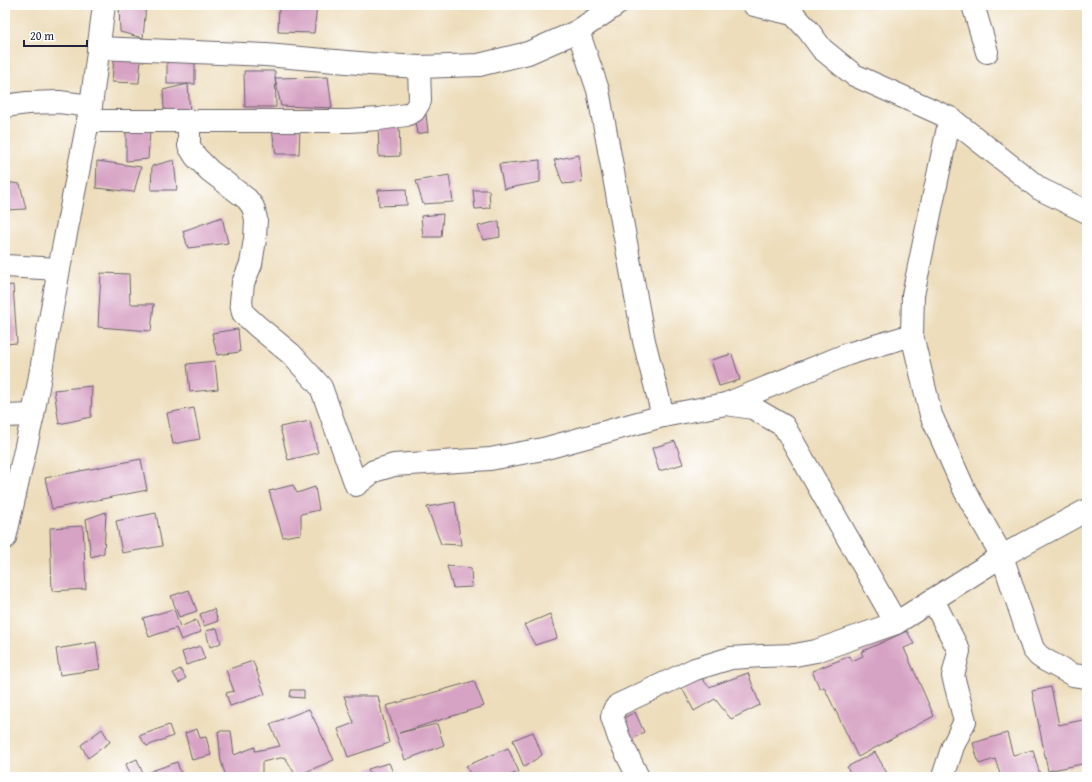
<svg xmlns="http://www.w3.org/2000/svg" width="1092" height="782" font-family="'Gentium Book Plus',serif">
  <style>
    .building { fill: #d7a3c4 }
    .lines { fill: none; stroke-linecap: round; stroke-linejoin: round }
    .minor-casing { stroke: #696368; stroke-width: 24 }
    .minor { stroke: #fff; stroke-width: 22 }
  </style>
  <rect width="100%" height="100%" fill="#fff"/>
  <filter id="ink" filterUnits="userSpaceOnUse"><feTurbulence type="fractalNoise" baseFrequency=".025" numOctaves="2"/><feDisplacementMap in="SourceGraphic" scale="8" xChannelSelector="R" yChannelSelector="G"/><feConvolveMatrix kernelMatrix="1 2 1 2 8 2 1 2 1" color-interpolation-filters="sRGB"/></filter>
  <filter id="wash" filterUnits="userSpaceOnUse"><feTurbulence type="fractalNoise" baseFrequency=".012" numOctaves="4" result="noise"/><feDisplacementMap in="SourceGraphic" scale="16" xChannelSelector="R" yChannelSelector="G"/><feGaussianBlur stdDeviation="0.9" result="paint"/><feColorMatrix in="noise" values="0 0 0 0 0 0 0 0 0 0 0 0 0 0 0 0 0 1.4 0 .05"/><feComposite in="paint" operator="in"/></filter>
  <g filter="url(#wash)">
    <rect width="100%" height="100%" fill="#edddbb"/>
    <g id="blocks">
      <g class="building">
        <path d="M119 5H146L143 38 120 32Z"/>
        <path d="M279 5H317L314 33 278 32Z"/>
        <path d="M114 57 141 58 139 83 112 82Z"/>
        <rect x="167" y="58" width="28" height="26"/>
        <path d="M244 71H275L276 107H245Z"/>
        <path d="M328 77 332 108 281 106 275 78Z"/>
        <path d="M188 84 190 113 164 109 163 90Z"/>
        <path d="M426 114 428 132 417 134 414 115Z"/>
        <path d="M399 122 400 156 379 157 378 124Z"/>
        <path d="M300 128 299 154H276L272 130Z"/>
        <path d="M150 130 148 159 126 161V132Z"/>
        <path d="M579 155 582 182 563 184 554 160Z"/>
        <path d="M174 160 177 190H151L152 166Z"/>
        <path d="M540 160V182L504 189 499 164Z"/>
        <path d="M97 161 141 167 134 192 96 188Z"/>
        <path d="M449 175 453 202 423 204 416 181Z"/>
        <path d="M5 182 20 184 26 209 5 210Z"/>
        <path d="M406 189 407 205 379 206 378 190Z"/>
        <path d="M473 190H489L490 208 475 209Z"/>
        <path d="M443 214 441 237H423L421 216Z"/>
        <path d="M222 217 228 243 188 248 183 231Z"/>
        <path d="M499 221 500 237 483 240 478 226Z"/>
        <path d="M101 273 129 274 130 304H154L151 331 98 327Z"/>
        <path d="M13 285 17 343 5 344V286Z"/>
        <path d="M238 329 240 352 217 355 212 333Z"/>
        <path d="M732 354 740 380 719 386 711 360Z"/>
        <path d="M215 361 218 389 190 392 187 364Z"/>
        <path d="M92 386 91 417 59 424 54 390Z"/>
        <path d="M194 408 200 439 173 444 167 413Z"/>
        <path d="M310 421 318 453 288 460 280 427Z"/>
        <path d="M675 441 683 464 659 471 652 448Z"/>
        <path d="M141 459 147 490 52 509 45 478Z"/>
        <path d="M293 485 297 493 315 487 319 510 301 514V534L283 537 269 491Z"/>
        <path d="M455 502 461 545 441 544 427 507Z"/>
        <path d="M106 512 104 553 91 557 86 519Z"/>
        <path d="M156 513 162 546 122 553 116 521Z"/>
        <path d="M83 526 86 589 52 591 50 528Z"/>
        <path d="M447 566 471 568 472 587 453 588Z"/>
        <path d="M189 590 197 611 179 617 171 596Z"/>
        <path d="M174 609 180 627 196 620 201 632 181 640 176 628 149 637 143 618Z"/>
        <path d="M214 609 218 621 204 626 200 614Z"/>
        <path d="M550 614 557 638 535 645 524 625Z"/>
        <path d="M217 628 221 643 210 647 206 631Z"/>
        <path d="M907 631 914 644 904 648 934 716 858 757 824 687 820 689 812 671 850 656 852 661 863 656 861 652Z"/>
        <path d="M96 642 100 669 60 675 56 649Z"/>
        <path d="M200 646 205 659 186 665 182 652Z"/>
        <path d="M253 661 265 694 230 706 226 693 234 691 226 670Z"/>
        <path d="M180 669 186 678 179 683 173 673Z"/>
        <path d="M748 673 760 705 731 719 715 699 694 711 681 686 699 675 709 687Z"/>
        <path d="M474 681 484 706 399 733 437 724 444 745 405 760 386 706Z"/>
        <path d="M1051 687 1059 725 1087 719V763L1048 771 1032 691Z"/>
        <path d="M291 690H304V698L290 697Z"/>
        <path d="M344 696H378L389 743 348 757 338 729 354 723Z"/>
        <path d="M309 709 334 760 296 776 285 757 262 762V777H226L221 761 218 731H231L234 755 255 747V751L280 746 270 724Z"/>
        <path d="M635 712 644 732 631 740 622 719Z"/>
        <path d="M169 725 173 736 147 746 139 736Z"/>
        <path d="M102 729 110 742 88 758 81 745Z"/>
        <path d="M197 729 200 738 206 737 211 755 192 760 185 733Z"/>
        <path d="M533 732 542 755 524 767 513 740Z"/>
        <path d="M1007 733 1013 755 1033 750 1040 775 1032 777H1001L995 759 979 764 973 743Z"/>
        <path d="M508 748 519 772 505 777H472L466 766Z"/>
        <path d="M875 752 889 777H852L847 767Z"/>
        <path d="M137 759 143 774 177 762 182 777H131L126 764Z"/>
        <path d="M389 763 395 777H371L368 769Z"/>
      </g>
    </g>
  </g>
  <g filter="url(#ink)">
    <use href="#blocks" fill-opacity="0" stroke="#696368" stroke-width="1"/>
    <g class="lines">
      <defs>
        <g id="minor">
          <path d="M754 5 793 14 808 30 822 49 854 75 950 118 1040 189 1087 212"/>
          <path d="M973 5 987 52"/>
          <path d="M578 31 598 90 644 341 663 416"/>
          <path d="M98 48 266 55 370 64 419 67 479 65 528 53 578 31 616 5"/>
          <path d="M5 106 27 103 59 102 91 106"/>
          <path d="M950 118 913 295 912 335 931 415 965 491 1002 556 1033 649 1039 656 1045 660 1073 675 1087 677"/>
          <path d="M88 121H348L379 119 406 115 414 111 420 101 419 67"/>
          <path d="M189 121V146L196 157 210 171 247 199 253 207 256 219 255 239 251 264 243 283 241 302 243 313 257 326 291 354 321 387 356 485 374 471 394 465 490 459 543 449 663 416 726 404 848 354 912 335"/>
          <path d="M5 266 59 269"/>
          <path d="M726 404 753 408 784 426 896 623"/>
          <path d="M5 416 33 415"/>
          <path d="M5 538 33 415 59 269 91 106 104 5"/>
          <path d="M933 600 959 651 953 676 965 721 953 746 943 777"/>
          <path d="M638 777 619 738 612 717 614 710 618 705 695 669 731 658 762 656 795 655 816 651 896 623 1002 556 1087 510"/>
        </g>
      </defs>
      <use href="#minor" class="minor-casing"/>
      <use href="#minor" class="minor"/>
    </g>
  </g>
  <rect width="1092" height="782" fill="none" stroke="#fff" stroke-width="20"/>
  <path d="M24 40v6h63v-6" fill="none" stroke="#22223b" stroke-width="2"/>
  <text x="30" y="40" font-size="12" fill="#22223b" stroke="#ffffff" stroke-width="3" paint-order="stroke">20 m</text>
</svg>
